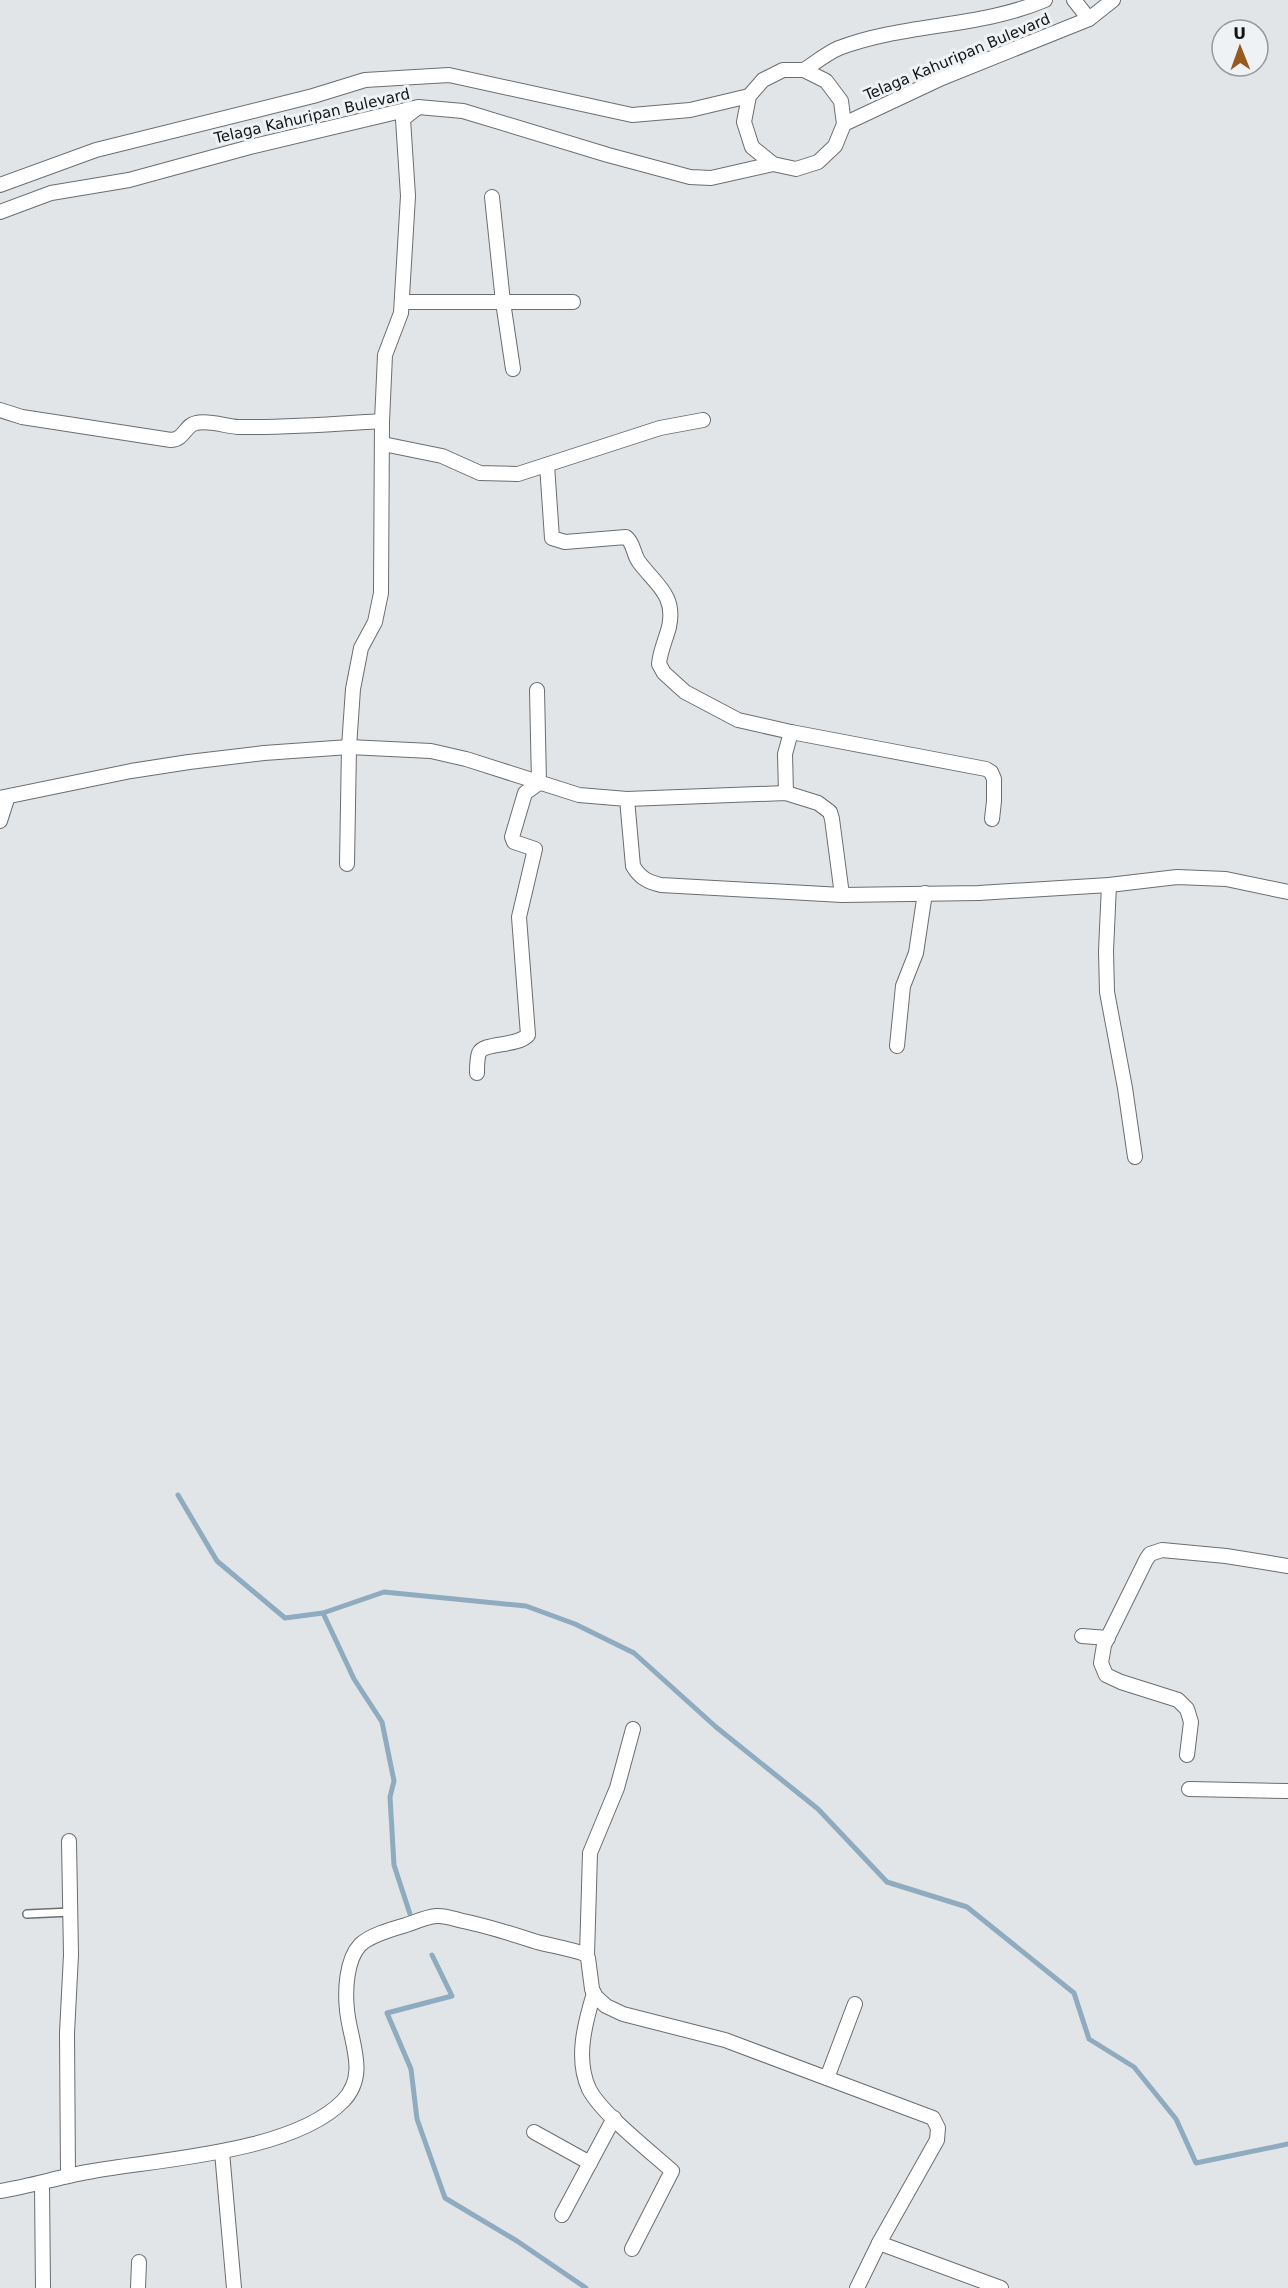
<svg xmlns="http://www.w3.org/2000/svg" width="1288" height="2288" font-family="'DejaVu Sans',sans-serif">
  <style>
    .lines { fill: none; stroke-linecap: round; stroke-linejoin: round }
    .stream { stroke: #8fabbf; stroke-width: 5 }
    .service-casing { stroke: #6b6e71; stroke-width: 10 }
    .minor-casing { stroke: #6b6e71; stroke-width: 16 }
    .service { stroke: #fff; stroke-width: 7 }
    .minor { stroke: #fff; stroke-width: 14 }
    .labels { text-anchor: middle; stroke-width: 6; stroke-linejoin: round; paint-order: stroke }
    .street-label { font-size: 15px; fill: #121314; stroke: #eef2f5 }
  </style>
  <rect width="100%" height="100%" fill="#e1e5e8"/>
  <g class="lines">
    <g class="stream">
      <path d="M178 1495 217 1561 285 1618 323 1613 384 1592 526 1606 575 1624 634 1653 716 1727 818 1809 887 1882 967 1907 1074 1993 1089 2039 1134 2067 1176 2119 1196 2163 1288 2144"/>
      <path d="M323 1613 354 1679 382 1722 394 1781 390 1797 394 1865 410 1914"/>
      <path d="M432 1955 452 1996 387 2013 411 2069 417 2119 445 2198 517 2241 586 2288"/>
    </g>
    <defs>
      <path id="service" d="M27 1914 71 1912"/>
      <g id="minor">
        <path d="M1074 0 1089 19"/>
        <path d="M804 70C815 63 827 53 839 48 905 23 980 28 1045 0"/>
        <path d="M844 124 942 78 1089 19 1113 0"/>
        <path d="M0 185 96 150 313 96 365 80 449 75 632 115 690 110 749 96"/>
        <path d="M492 197 503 302 513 369"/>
        <path d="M0 212 51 193 129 180 250 147 418 107 463 111 608 155 690 177 711 178 773 164 796 169 818 162 835 146 844 124 841 101 826 81 804 70H783L763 80 749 96 744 122 752 147 773 164"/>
        <path d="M402 302H573"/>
        <path d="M0 410 22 417 171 440C185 439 185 425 196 423 209 420 225 426 238 427 286 428 334 424 382 421"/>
        <path d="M383 444 442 456 480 473 518 474 660 428 703 420"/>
        <path d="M547 465 552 538 565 542 626 537C634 543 633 554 639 562 656 585 676 595 669 627 666 639 660 651 659 664L664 673 685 692 738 720 791 732 986 769 991 772 994 779V801L992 819"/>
        <path d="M786 793 785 754 791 732"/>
        <path d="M0 798 131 771 189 762 264 753 349 747 431 751 466 759 579 795 627 799 633 866C640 878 648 882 661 885L842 895 979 893 1109 885 1177 877 1226 879 1288 892"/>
        <path d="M627 799 786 793 818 803 830 812 832 819 842 895"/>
        <path d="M0 821 7 799"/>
        <path d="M347 864 349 747 353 689 361 648 375 622 381 593 382 421 385 355 401 313 408 196 403 119 417 108"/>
        <path d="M1109 885 1106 951 1107 992 1125 1088 1135 1157"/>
        <path d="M897 1046 903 986 916 953 925 893"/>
        <path d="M477 1073C477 1067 477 1058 479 1053 484 1042 517 1047 528 1035L519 917 535 849 514 842 512 837 525 793 539 783 537 690"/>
        <path d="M1082 1636 1108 1638"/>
        <path d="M1187 1755 1191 1722 1187 1709 1178 1700 1121 1682 1106 1675 1101 1663 1104 1645 1146 1560 1150 1554 1162 1550 1226 1556 1288 1566"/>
        <path d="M1189 1789 1288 1791"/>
        <path d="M587 1955 590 1853 617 1788 633 1729"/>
        <path d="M594 1993C585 2023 575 2059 589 2089 601 2113 651 2152 672 2171L632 2249"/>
        <path d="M827 2078 855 2004"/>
        <path d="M534 2132 590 2163"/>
        <path d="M222 2152 234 2288"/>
        <path d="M68 2176 67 2033 71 1955 69 1841"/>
        <path d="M42 2184 43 2288"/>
        <path d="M0 2191C32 2186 62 2176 93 2171 162 2159 293 2152 343 2101 369 2074 350 2042 347 2010 345 1991 346 1960 360 1945 370 1935 392 1929 406 1925 415 1922 426 1917 436 1916 445 1915 454 1919 463 1921 488 1926 512 1934 537 1942 553 1946 570 1949 585 1954L588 1958 592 1989 595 1996 606 2006 623 2014 725 2040 933 2118 938 2128 937 2140 879 2243 1001 2288"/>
        <path d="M562 2215 614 2118"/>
        <path d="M138 2288 139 2262"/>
        <path d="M857 2288 879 2243"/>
      </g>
    </defs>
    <use href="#service" class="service-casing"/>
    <use href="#minor" class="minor-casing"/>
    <use href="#service" class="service"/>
    <use href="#minor" class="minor"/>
  </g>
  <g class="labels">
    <g class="street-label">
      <text transform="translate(957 57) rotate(-23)" y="5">Telaga Kahuripan Bulevard</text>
      <text transform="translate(312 116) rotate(-13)" y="5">Telaga Kahuripan Bulevard</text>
    </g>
  </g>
  <g transform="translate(1240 48) rotate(359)"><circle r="28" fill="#eef2f5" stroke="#96999b" stroke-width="1.5"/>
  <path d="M0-4.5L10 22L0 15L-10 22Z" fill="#98591f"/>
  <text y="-9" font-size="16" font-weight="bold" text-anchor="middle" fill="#121314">U</text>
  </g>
</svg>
